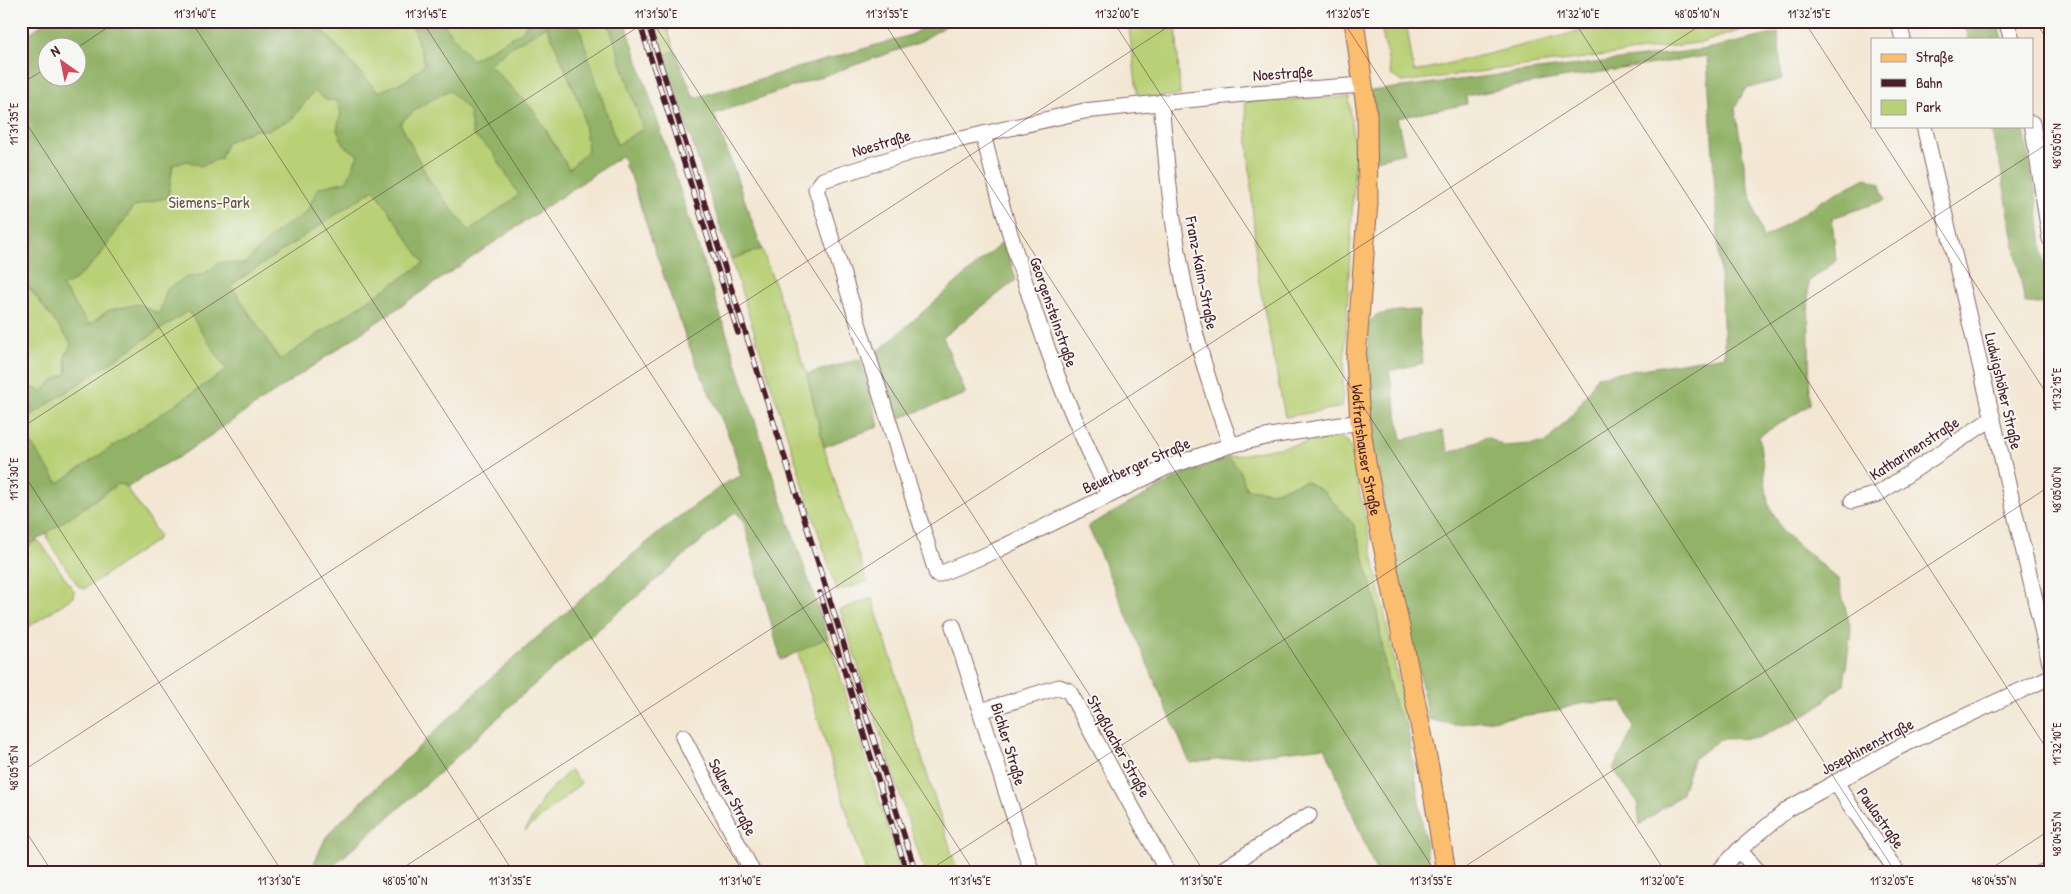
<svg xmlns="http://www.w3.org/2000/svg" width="2071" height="894" font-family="'Patrick Hand',sans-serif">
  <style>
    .green { fill: #b8d076; stroke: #817850; fill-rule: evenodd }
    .forest { fill: #92b267; stroke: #6e6849; fill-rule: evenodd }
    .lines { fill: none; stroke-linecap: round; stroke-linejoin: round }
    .minor-casing { stroke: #856566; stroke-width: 17 }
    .major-casing { stroke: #856566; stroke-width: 21 }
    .minor { stroke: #fff; stroke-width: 15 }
    .major { stroke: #fbbd6e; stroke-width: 19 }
    .rail-casing { stroke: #4a1f2b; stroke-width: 5.5 }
    .rail { stroke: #f6f6f2; stroke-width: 4; stroke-dasharray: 11; stroke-linecap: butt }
    .ticks { fill: none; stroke: #4a1f2b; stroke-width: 1; stroke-opacity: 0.45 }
    .labels { text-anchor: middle; stroke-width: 4; stroke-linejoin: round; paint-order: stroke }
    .street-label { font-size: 16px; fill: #4a1f2b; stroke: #f6f6f2 }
    .park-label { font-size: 16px; fill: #6b5442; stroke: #f6f6f2 }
    .neatline { fill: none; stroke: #4a1f2b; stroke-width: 2 }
    .ticks-label { font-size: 12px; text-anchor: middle; fill: #4a1f2b }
  </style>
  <rect width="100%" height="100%" fill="#f6f6f2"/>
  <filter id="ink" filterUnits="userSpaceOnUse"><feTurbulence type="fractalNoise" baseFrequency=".02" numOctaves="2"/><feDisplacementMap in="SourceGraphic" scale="10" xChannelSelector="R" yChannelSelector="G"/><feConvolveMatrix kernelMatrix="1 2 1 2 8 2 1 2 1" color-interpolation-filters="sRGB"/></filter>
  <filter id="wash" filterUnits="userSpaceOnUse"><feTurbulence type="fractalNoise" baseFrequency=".0096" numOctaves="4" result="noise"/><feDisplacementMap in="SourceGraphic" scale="20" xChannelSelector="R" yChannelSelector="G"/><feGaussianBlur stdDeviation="1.12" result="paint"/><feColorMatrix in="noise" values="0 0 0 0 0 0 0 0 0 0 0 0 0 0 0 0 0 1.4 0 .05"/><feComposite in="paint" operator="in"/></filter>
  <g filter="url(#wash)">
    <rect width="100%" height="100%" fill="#f3e7d3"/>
    <g class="green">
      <path d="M47 21H608L643 129 617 145 119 484 125 485 127 488 158 534V539L84 589 79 587 47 539 48 533 35 541 41 543 74 591 73 597 21 632V39ZM48 48H78V78H48Z"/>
      <path d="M653 21H665L675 51 663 55Z"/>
      <path d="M1128 21H1176L1180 95 1138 99Z"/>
      <path d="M1380 21H1406L1414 72 1622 21H1769L1704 42 1403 82 1391 75Z"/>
      <path d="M1349 97 1355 159 1342 407 1285 417 1257 272 1245 102Z"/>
      <path d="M762 249 807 374 824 447 867 582 837 591 731 259Z"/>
      <path d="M1339 437 1347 441 1351 449 1408 729 1396 709 1387 678 1375 598 1354 525 1306 481 1273 492 1246 489 1240 470 1228 457Z"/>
      <path d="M872 598 958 873H925L842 616 840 610Z"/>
      <path d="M828 637 902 873H866L797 651Z"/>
      <path d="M570 770 581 783 525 831 545 795Z"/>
    </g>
    <g class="forest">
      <path d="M47 21H314L378 92 405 81 425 64 413 28 415 21H441L472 60 523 31 528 21H577L617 145 643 129 608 21H625L769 464 828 637 781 660 743 519 735 512 521 696 440 772 325 873H318L314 863 326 837 337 825 491 678 614 570 677 518 727 482 741 476C732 433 709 396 693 356 670 297 650 237 631 176L625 167V161L621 156 179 457 155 469 127 488 125 485 118 484 28 546C20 531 19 516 25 500L21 495V429L58 483 227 370 188 311 21 422V384L42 391 53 381 67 373 65 357 71 343 21 277V39ZM547 26 582 109 588 151 569 169 535 112 489 64 511 47ZM48 48H78V78H48ZM449 90 469 111 473 135 493 152 519 195 469 231 429 180 400 123 419 107ZM314 91 326 100 337 101 341 112 337 130 344 145 358 155 347 181 318 188 306 213 280 229 244 264 220 262 204 274 185 278 167 289 159 314 139 304 109 310 89 325 62 286 74 281 99 257 133 207 168 197 173 165 187 161 201 166 221 158 227 142 254 130H268L292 119ZM374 189 424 263 280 360 231 285Z"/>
      <path d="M932 21H954L918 43 714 114 762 249 731 259 663 55 675 51 694 98 911 35Z"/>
      <path d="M1964 21H1997L2002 39H1969Z"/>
      <path d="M1778 33 1782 79 1745 89 1735 108 1747 182 1763 239 1825 199 1866 178 1879 183 1885 200 1832 218 1836 261 1808 282 1810 405 1759 436 1768 503 1783 532 1838 579 1851 630 1844 684 1811 712 1758 738 1720 739 1693 759 1681 795 1640 825 1637 801 1613 769 1634 728 1623 702 1583 703 1550 712 1454 725 1428 719 1417 661 1394 562 1368 428 1367 376 1369 322 1376 315 1398 311 1419 310V335L1423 363 1389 371 1402 440 1442 431 1449 453 1487 437 1504 446 1545 443C1567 421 1583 404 1597 376L1725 356 1707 56 1549 80 1466 96 1467 104 1397 118 1405 153 1376 160 1370 91 1707 49Z"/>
      <path d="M1990 126H2023L2037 201 2048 304 2025 303 2001 170Z"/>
      <path d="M1004 241 1016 280 943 337 966 394 897 419 875 354Z"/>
      <path d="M860 359 879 426 824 447 807 374Z"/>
      <path d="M1228 457 1240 470 1246 489 1273 492 1306 481 1325 493 1354 525 1375 598 1387 678 1396 709 1408 729 1430 873H1377L1325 747 1190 763 1088 526 1182 475Z"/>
    </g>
  </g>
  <g filter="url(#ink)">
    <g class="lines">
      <defs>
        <g id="minor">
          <path d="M1898 21 1903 39"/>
          <path d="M2006 21 2012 39"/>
          <path d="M1161 102C1166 159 1171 217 1182 273 1193 332 1210 389 1231 445"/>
          <path d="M2032 123 2050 239"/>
          <path d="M1924 126 2050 663"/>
          <path d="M983 134C1003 216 1028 296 1057 375 1072 416 1091 455 1109 494"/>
          <path d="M1360 422 1270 436 1231 445 1165 468 995 551 937 575 816 189 823 180 931 146 1084 111 1253 93 1362 85"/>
          <path d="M1852 501 1878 494 1993 418"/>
          <path d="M953 626 1032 873"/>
          <path d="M981 711 1059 687 1069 691 1168 873"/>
          <path d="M683 737 753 873"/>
          <path d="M1836 782 1850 805 1898 873"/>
          <path d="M1739 850 1760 873"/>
          <path d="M1217 873 1309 815"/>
          <path d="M1717 873 1739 850 1788 809 1899 747 2050 677"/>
          <path d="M2041 873 2050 869"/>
        </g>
        <g id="major">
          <path id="s1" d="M1354 21 1367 114 1368 202 1356 358 1360 422 1367 468 1429 767 1446 873"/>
        </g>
      </defs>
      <use href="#minor" class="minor-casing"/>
      <use href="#major" class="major-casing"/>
      <use href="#minor" class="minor"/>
      <use href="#major" class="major"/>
      <defs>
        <g id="rail">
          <path d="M639 21 738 333"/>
          <path d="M647 21 916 873"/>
          <path d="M820 593 907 873"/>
        </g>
      </defs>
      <use href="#rail" class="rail-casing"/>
      <use href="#rail" class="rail"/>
    </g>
  </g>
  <path class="ticks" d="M191 21 744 873M422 21 975 873M652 21 1205 873M883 21 1436 873M1113 21 1666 873M1343 21 1896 873M1574 21 2050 754M1804 21 1872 126M2035 21 2050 44M77 48 117 21M21 84 48 67M21 115 514 873M1873 126 2050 399M21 428 647 21M21 470 283 873M21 772 1177 21M21 824 53 873M395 873 1707 21M925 873 2050 142M1455 873 2050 486M1984 873 2050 830"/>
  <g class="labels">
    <g class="street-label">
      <text transform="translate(1283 73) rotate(-4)" y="6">Noestraße</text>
      <text transform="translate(881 143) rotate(-17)" y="6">Noestraße</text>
      <text transform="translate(1202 273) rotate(79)" y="6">Franz-Kaim-Straße</text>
      <text transform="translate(1054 312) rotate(71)" y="6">Georgensteinstraße</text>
      <text transform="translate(2004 391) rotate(77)" y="6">Ludwigshöher Straße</text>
      <text transform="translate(1914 448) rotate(-33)" y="6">Katharinenstraße</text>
      <text dy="6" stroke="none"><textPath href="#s1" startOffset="431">Wolfratshauser Straße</textPath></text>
      <text transform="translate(1136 465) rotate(-24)" y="6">Beuerberger Straße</text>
      <text transform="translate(1009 744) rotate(73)" y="6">Bichler Straße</text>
      <text transform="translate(1119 746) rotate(61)" y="6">Straßlacher Straße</text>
      <text transform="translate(1867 746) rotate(-28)" y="6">Josephinenstraße</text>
      <text transform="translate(733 797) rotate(62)" y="6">Sollner Straße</text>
      <text transform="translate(1881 818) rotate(55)" y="6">Paulastraße</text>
    </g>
    <g class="park-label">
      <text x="209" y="208">Siemens-Park</text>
    </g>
  </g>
  <rect width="2071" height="894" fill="none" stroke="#f6f6f2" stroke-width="55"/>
  <rect x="1871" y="38" width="162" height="90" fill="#f6f6f2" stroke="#b1a0a2"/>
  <rect x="1881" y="54" width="25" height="8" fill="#fbbd6e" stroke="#b1a0a2"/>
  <text x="1916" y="62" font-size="15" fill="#4a1f2b">Straße</text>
  <rect x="1881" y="79" width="25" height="8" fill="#4a1f2b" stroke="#b1a0a2"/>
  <text x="1916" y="88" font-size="15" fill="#4a1f2b">Bahn</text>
  <rect x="1881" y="100" width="25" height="15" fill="#b8d076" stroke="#b1a0a2"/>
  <text x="1916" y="112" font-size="15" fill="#4a1f2b">Park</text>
  <g transform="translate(62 62) rotate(327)"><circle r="24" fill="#f6f6f2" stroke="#b1a0a2"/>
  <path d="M0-4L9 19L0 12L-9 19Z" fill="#d1495b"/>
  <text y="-8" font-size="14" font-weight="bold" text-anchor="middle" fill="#4a1f2b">N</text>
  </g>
  <rect x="28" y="28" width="2016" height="838" class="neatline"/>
  <g class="ticks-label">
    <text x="195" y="18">11°31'40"E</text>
    <text x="426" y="18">11°31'45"E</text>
    <text x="656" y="18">11°31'50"E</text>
    <text x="887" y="18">11°31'55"E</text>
    <text x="1117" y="18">11°32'00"E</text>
    <text x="1348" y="18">11°32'05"E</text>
    <text x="1578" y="18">11°32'10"E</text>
    <text x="1697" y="18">48°05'10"N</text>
    <text x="1809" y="18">11°32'15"E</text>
    <text transform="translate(14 124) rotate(-90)" y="4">11°31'35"E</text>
    <text transform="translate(2057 146) rotate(-90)" y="4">48°05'05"N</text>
    <text transform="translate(2057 389) rotate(-90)" y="4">11°32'15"E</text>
    <text transform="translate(14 479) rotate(-90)" y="4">11°31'30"E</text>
    <text transform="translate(2057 490) rotate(-90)" y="4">48°05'00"N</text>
    <text transform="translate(2057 744) rotate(-90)" y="4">11°32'10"E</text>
    <text transform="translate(14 768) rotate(-90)" y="4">48°05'15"N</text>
    <text transform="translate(2057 834) rotate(-90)" y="4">48°04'55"N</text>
    <text x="279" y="885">11°31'30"E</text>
    <text x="405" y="885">48°05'10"N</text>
    <text x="510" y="885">11°31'35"E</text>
    <text x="740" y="885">11°31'40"E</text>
    <text x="970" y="885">11°31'45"E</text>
    <text x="1201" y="885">11°31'50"E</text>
    <text x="1431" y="885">11°31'55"E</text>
    <text x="1662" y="885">11°32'00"E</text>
    <text x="1892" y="885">11°32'05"E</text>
    <text x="1994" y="885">48°04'55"N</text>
  </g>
</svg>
